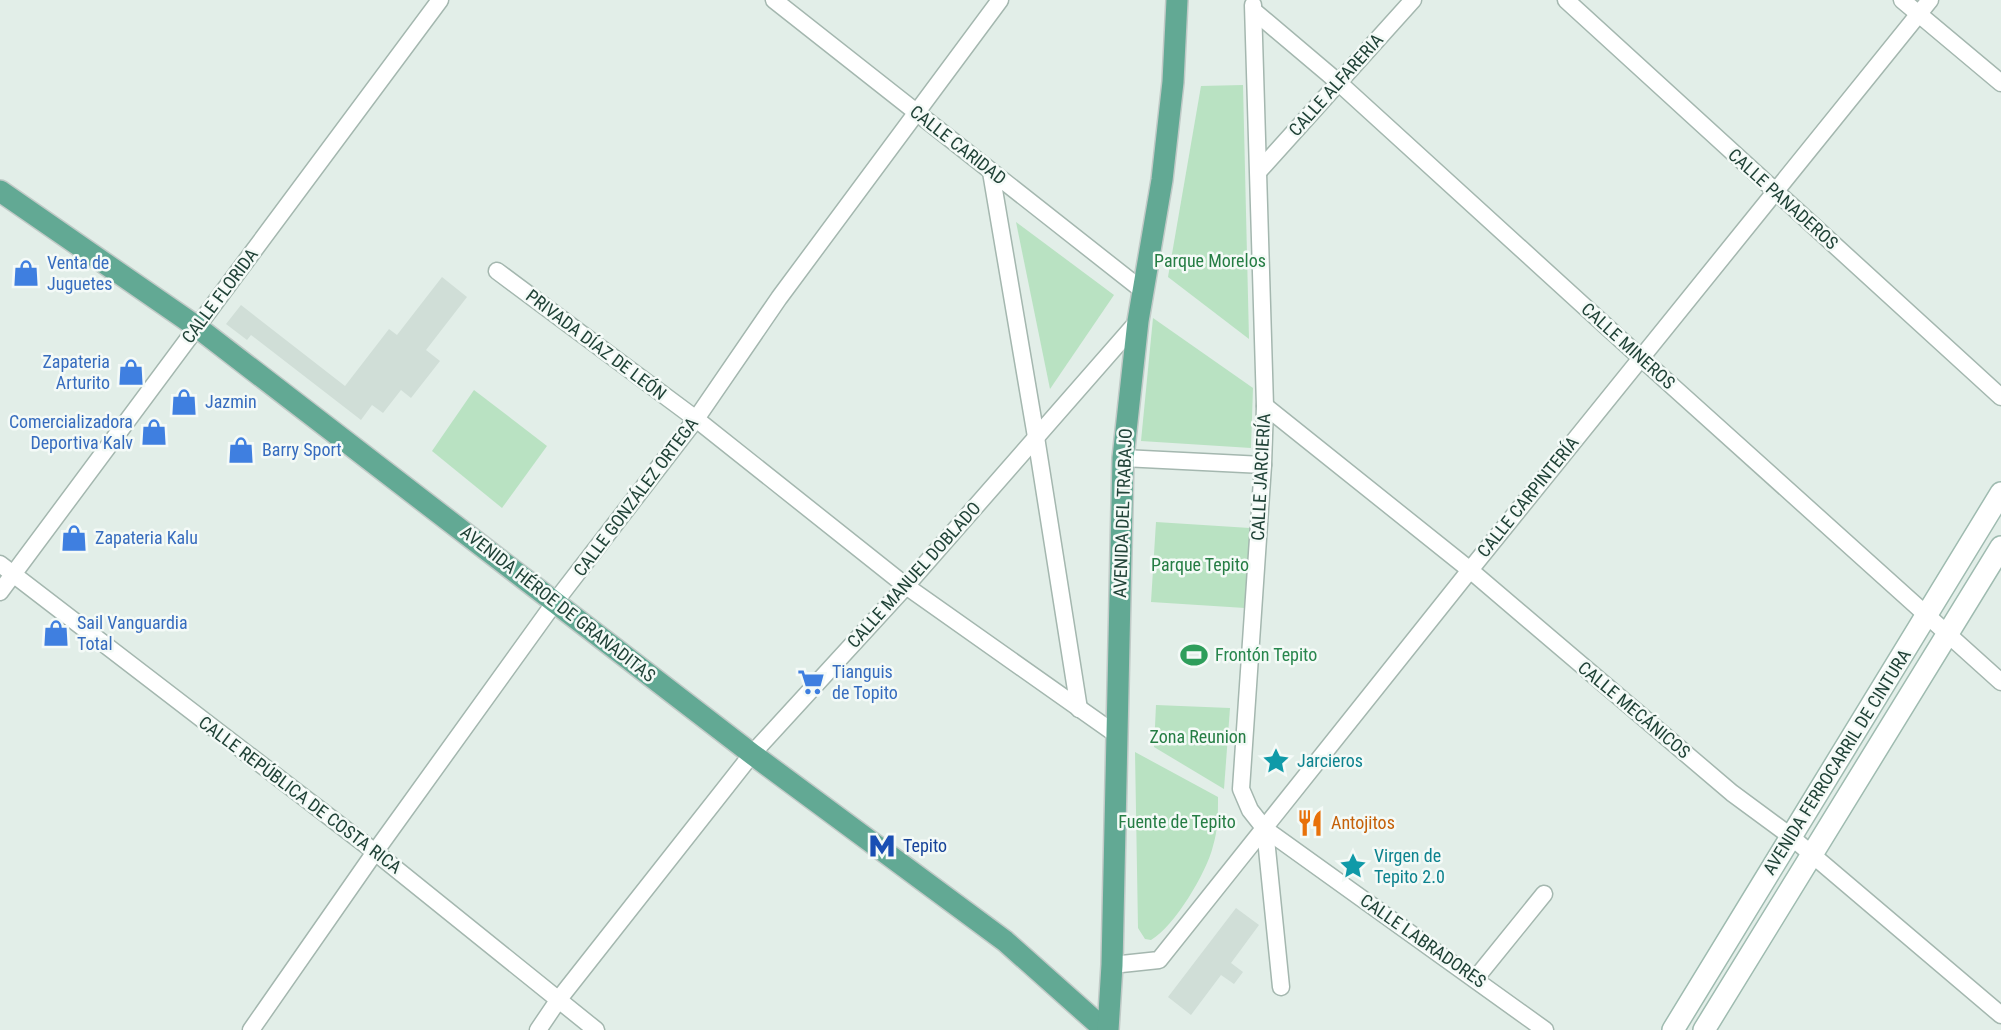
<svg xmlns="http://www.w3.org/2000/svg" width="2001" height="1030" font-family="'Roboto Condensed',sans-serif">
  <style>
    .built { fill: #d0ded7 }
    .green { fill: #b9e2c2 }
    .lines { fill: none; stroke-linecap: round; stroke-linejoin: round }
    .street-casing { stroke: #a4b7af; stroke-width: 19 }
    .secondary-casing { stroke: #9fbbb0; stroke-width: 24 }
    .primary-casing { stroke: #c1cac7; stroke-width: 24 }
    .street { stroke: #fff; stroke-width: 16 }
    .secondary { stroke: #fff; stroke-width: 21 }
    .primary { stroke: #62a994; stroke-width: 21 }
    .labels { text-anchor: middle; stroke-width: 5; stroke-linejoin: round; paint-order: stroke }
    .street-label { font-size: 18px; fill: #204237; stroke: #f4faf7 }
    .park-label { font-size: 18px; fill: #257d44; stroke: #f4faf7 }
    .shop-label { font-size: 18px; fill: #366cbe; stroke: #f4faf7; text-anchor: start }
    .leisure-label { font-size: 18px; fill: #27864d; stroke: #f4faf7; text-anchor: start }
    .culture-label { font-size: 18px; fill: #0d838f; stroke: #f4faf7; text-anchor: start }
    .food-label { font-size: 18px; fill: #c56008; stroke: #f4faf7; text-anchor: start }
    .transit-label { font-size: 18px; fill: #164399; stroke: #f4faf7; text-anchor: start }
  </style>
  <rect width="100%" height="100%" fill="#e2eee8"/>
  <g class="built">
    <path d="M442 277 467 297 426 350 440 361 411 398 401 390 383 413 372 405 361 420 251 335 247 340 226 324 241 305 345 386 389 329 397 335Z"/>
    <path d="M1236 908 1259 925 1231 963 1243 972 1234 984 1221 975 1191 1015 1168 997Z"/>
  </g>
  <g class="green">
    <path d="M1243 85 1249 339 1168 277 1201 86Z"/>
    <path d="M1016 222 1114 295 1050 389Z"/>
    <path d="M1153 318 1253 388 1251 448 1141 441Z"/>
    <path d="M474 390 547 446 502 508 432 451Z"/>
    <path d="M1156 522 1250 528 1245 608 1151 602Z"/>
    <path d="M1156 705 1230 708 1224 789 1154 747Z"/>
    <path d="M1135 752 1218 797C1218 814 1218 830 1213 846 1207 872 1174 927 1151 940L1145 939 1138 928Z"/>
  </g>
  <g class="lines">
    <defs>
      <g id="street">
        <path d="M774 0 1142 290"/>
        <path d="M1566 0 2001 397"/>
        <path d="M1902 0 2001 83"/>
        <path d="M1253 5 1265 406 1263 465 1241 789 1250 810 1265 829 1281 987"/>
        <path d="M1254 11 1338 82 1641 358 2001 682"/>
        <path d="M1259 171 1413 0"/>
        <path d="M991 172 1036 437 1079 709"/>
        <path d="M497 271 696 419 906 586 1117 735"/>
        <path d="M1265 406 1470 570 1732 793 1789 835 2001 1015"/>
        <path d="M1123 458 1263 465"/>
        <path d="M0 564 375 852 596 1030"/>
        <path d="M0 592 440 0"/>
        <path d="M1265 829 1545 1030"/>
        <path d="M1112 965 1159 960 1470 570 1930 0"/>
        <path d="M1476 978 1544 894"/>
        <path d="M251 1030 375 852 555 602 696 419 779 298 1000 0"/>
        <path d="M538 1030 559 999 752 754 906 586 1138 321"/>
      </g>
      <g id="secondary">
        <path d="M1673 1030C1781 850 1893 673 2001 493"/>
        <path d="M1704 1030 2001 547"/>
      </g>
      <g id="primary">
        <path d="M0 191 197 327 752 754 1005 941 1105 1030"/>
        <path d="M1108 1030 1112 965 1123 458 1138 321 1162 180 1173 82 1177 0"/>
      </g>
    </defs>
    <use href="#street" class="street-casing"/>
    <use href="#secondary" class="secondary-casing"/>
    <use href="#primary" class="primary-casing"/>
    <use href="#street" class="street"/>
    <use href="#secondary" class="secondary"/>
    <use href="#primary" class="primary"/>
  </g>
  <defs>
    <symbol id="shop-bare" viewBox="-9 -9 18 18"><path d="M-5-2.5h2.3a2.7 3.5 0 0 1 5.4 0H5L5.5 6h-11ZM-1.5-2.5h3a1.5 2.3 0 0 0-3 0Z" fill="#3f7fe0" stroke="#f4faf7" stroke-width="2.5" paint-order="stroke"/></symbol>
    <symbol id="stadium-bare" viewBox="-9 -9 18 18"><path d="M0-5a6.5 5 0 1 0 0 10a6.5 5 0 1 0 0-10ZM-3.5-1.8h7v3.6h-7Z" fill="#2e9e5b" stroke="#f4faf7" stroke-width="2.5" paint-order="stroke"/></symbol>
    <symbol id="supermarket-bare" viewBox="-9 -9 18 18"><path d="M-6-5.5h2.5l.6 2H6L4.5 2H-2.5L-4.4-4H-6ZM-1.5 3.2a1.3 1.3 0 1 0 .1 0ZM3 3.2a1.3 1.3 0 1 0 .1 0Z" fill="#3f7fe0" stroke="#f4faf7" stroke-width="2.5" paint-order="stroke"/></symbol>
    <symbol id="sight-bare" viewBox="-9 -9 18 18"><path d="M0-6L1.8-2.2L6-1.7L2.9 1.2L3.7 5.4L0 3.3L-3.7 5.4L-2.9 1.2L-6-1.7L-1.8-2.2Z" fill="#0f9aa8" stroke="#f4faf7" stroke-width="2.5" paint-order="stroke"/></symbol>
    <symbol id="restaurant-bare" viewBox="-9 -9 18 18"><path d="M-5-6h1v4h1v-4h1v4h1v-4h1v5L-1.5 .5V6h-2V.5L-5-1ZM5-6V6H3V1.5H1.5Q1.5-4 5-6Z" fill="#e8710a" stroke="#f4faf7" stroke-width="2.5" paint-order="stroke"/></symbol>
    <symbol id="metro-bare" viewBox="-9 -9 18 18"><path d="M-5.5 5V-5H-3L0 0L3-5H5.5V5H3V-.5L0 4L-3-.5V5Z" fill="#1a4fb4" stroke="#f4faf7" stroke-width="2.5" paint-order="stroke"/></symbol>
  </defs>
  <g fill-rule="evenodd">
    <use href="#shop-bare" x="7" y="254" width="38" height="38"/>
    <use href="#shop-bare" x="112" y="353" width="38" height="38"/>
    <use href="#shop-bare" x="165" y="383" width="38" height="38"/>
    <use href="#shop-bare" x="135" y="413" width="38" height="38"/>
    <use href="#shop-bare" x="222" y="431" width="38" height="38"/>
    <use href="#shop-bare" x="55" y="519" width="38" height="38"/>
    <use href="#shop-bare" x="37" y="614" width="38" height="38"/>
    <use href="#stadium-bare" x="1175" y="636" width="38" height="38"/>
    <use href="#supermarket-bare" x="792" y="663" width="38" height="38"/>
    <use href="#sight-bare" x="1257" y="742" width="38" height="38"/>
    <use href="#restaurant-bare" x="1291" y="804" width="38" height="38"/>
    <use href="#metro-bare" x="863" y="827" width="38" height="38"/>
    <use href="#sight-bare" x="1334" y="847" width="38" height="38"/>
  </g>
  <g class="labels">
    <g class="street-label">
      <text transform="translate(1336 85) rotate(-48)" y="6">CALLE ALFARERIA</text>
      <text transform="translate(958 145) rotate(38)" y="6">CALLE CARIDAD</text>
      <text transform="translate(1783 199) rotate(42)" y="6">CALLE PANADEROS</text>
      <text transform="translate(220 296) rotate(-53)" y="6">CALLE FLORIDA</text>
      <text transform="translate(596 345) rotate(37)" y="6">PRIVADA DÍAZ DE LEÓN</text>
      <text transform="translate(1628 346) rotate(42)" y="6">CALLE MINEROS</text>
      <text transform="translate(1261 477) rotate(-87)" y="6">CALLE JARCIERÍA</text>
      <text transform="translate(636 497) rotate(-53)" y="6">CALLE GONZÁLEZ ORTEGA</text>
      <text transform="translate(1528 497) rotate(-51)" y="6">CALLE CARPINTERÍA</text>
      <text transform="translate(1123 513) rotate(-88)" y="6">AVENIDA DEL TRABAJO</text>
      <text transform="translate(914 575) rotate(-48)" y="6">CALLE MANUEL DOBLADO</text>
      <text transform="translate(558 604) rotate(38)" y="6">AVENIDA HÉROE DE GRANADITAS</text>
      <text transform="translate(1634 710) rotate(40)" y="6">CALLE MECÁNICOS</text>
      <text transform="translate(1837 762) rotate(-58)" y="6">AVENIDA FERROCARRIL DE CINTURA</text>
      <text transform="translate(300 795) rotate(37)" y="6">CALLE REPÚBLICA DE COSTA RICA</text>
      <text transform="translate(1423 941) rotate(35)" y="6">CALLE LABRADORES</text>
    </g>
    <g class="park-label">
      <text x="1210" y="267">Parque Morelos</text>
      <text x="1200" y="571">Parque Tepito</text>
      <text x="1198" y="743">Zona Reunion</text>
      <text x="1177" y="828">Fuente de Tepito</text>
    </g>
    <g class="shop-label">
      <text x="47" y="269">Venta de<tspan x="47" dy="21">Juguetes</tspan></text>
      <text x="110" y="368" text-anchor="end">Zapateria<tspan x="110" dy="21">Arturito</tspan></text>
      <text x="205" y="408">Jazmin</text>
      <text x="133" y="428" text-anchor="end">Comercializadora<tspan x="133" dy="21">Deportiva Kalv</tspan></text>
      <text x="262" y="456">Barry Sport</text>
      <text x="95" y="544">Zapateria Kalu</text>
      <text x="77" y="629">Sail Vanguardia<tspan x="77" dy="21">Total</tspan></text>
      <text x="832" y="678">Tianguis<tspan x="832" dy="21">de Topito</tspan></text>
    </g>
    <g class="leisure-label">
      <text x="1215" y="661">Frontón Tepito</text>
    </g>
    <g class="culture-label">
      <text x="1297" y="767">Jarcieros</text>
      <text x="1374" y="862">Virgen de<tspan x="1374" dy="21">Tepito 2.0</tspan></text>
    </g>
    <g class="food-label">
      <text x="1331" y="829">Antojitos</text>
    </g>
    <g class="transit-label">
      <text x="903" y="852">Tepito</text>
    </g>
  </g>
</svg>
